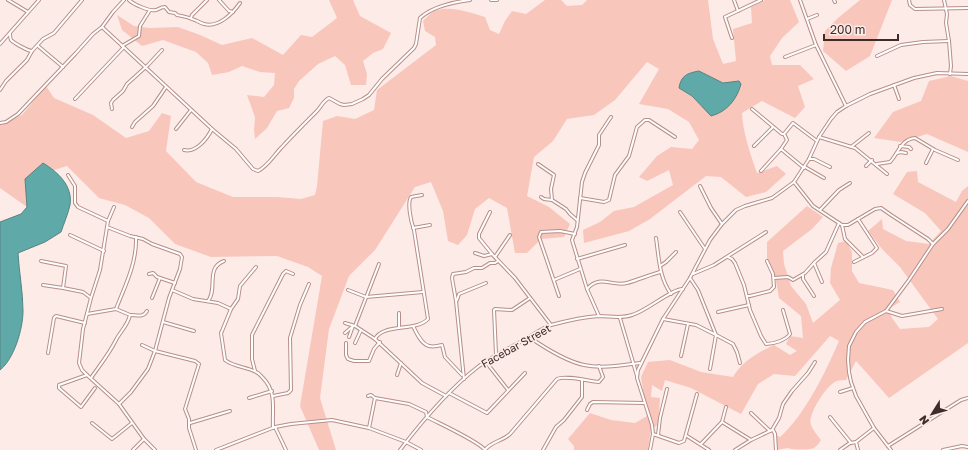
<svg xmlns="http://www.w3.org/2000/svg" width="968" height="450" font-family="'Golos Text',sans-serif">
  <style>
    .green { fill: #f9c6bc; fill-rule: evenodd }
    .water { fill: #5fa9a8; stroke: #558482 }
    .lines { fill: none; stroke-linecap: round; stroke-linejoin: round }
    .street-casing { stroke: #b68f88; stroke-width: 4 }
    .street { stroke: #fff; stroke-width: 2 }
    .labels { text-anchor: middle; stroke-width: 3.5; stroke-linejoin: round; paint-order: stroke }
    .street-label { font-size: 11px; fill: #3d2c29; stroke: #fcebe7 }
  </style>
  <rect width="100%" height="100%" fill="#fcebe7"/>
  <g class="green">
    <path d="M329 0H353L360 16 391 33 383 49 373 53 363 61 367 74 366 85H351L345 65 335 56 318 64 299 81 294 89V98L289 108 277 111 267 128 255 139 254 130 255 117 247 95 264 97 274 85 275 73 260 72 242 66 229 72 212 75 208 63 196 52 163 40 142 46 122 30 117 15 134 26 150 28 178 27 200 35 222 45 252 38 283 55 301 35 312 37 337 18Z"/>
    <path d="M545 0H561L567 6 582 5 587 0H708L713 39 723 64 736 61 733 29 752 23 751 7 765 0H790L799 22 782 38 770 56 772 65H800L814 79 798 86 805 107 795 118 762 101 742 113C743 133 750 153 757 173L777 166 786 174 766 192 746 197 721 177 706 176 650 219 629 231 584 243 583 230 600 222 614 211 634 207 673 185 669 170 647 181 639 177 657 156 671 147 692 149 699 140 689 122 668 109 639 104 659 69 647 62 615 100 594 115 567 119 553 141 534 157 527 196 549 207 570 224 564 237 541 239 527 253H515L507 208 489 198 475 209 467 235 458 245 448 241 443 211 431 182 415 187 375 250 349 276 329 329 320 398 336 450H319L300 406 322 276 308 267 277 256 211 257 175 244 149 218 125 205 99 198 67 166 54 170 43 163 27 207 0 188V125L22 115 46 86 54 98 93 115 126 138 149 131 162 113 171 116 166 151 196 182 233 197H277L301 199 315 195 317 186 323 121 337 116 355 119 374 110 377 90 436 45 435 37 425 31 423 21C427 17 432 11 438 10 451 6 472 13 485 17L490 30 499 34 505 21 512 11 526 14ZM699 71 723 83 739 81 701 106 692 96 679 88Z"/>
    <path d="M860 0H892L870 56 846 71 823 51 825 31 838 18Z"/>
    <path d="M951 76 968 81V152L927 134 901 142 874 138 893 112 921 101 929 81Z"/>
    <path d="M917 171 918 182 956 202 962 191 968 186V343L889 398 856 361 846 380C843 380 839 380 837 381 827 384 807 415 811 425 813 430 818 436 821 440 819 443 817 446 814 448 808 450 794 450 788 448L776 450 775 435 780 437C805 415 826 371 839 341L830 336 795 376 774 374 758 384 741 414 691 388 665 380 662 391 652 385 651 397 660 398 658 425 651 429 648 450H574V446L568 439 590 413 611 420 635 423 647 416 641 377 648 362 670 360 701 372 733 377C742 361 757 353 774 345L790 355 797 351 786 344 790 336 803 338 801 316 779 298 776 281 767 259V242L807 206 823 217 812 229 783 251 784 264 791 286 806 304 813 323 840 300 830 283 831 268 838 243 846 241 852 252V271L859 283 893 290 900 302 888 309 892 318 900 329 929 327 938 319 900 267 882 249 868 231 882 219 883 229 906 241 929 244 941 231 925 213 893 194 907 172Z"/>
  </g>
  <g class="water">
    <path d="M699 71 723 83 739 81 741 84C737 99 727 112 711 116L692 96 679 88C681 75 688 73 699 71Z"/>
    <path d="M43 163C58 172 73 186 70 205 68 214 64 223 61 232L45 242 18 253C19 272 23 292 23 311 23 329 14 359 0 370V222L21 214 27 207 25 179Z"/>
  </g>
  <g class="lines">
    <defs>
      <g id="street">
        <path d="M8 0 28 12"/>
        <path d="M129 0C133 4 150 12 156 10 160 9 160 7 165 7L169 12 175 13 177 15C182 16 188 17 192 19 196 20 200 23 204 24 219 28 233 13 240 3"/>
        <path d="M219 0 229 11 233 12"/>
        <path d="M491 0H497"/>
        <path d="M734 0 738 11"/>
        <path d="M800 0 816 45 846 106"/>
        <path d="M834 0 835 2"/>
        <path d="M909 0 910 5 915 9 968 8"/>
        <path d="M944 0 947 14 946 23 949 41 951 66 950 74"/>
        <path d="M191 18 192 15 207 0"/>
        <path d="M807 19 817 15"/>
        <path d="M102 27 113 12 124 0"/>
        <path d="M10 34C10 36 10 38 11 40 14 43 28 51 32 51"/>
        <path d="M732 38 725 17 761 0"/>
        <path d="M0 44 39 0"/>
        <path d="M38 46 63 67"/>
        <path d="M122 46 139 36 140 26 150 10"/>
        <path d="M877 56 901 45 923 42 949 41"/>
        <path d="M785 57 816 45"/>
        <path d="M894 85 899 99"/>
        <path d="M0 90 6 81 27 60 32 51 43 39 54 33 82 0"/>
        <path d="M75 99 123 48"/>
        <path d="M112 109 111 103 113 100 123 91 127 84 148 65 162 50"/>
        <path d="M752 109 782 134H784L787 140 781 149 804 168"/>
        <path d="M0 123 6 122 18 114 76 53 93 34 102 27 212 129 236 149 253 169 258 171C268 166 274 155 282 147 293 135 305 123 317 111 321 107 323 101 329 98L340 104 344 105 352 104 363 99 369 95 382 79 414 48 416 44 420 18C432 7 454 2 470 0"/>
        <path d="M132 127 135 122 153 106 166 87"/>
        <path d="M176 129 191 110"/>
        <path d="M784 134 793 123 817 141"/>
        <path d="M819 137 855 148 887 174"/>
        <path d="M754 146 773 127"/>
        <path d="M900 146 909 147 911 149"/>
        <path d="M851 147 869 133"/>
        <path d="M184 150C196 153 207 139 212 129"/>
        <path d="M897 153 901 152 906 153"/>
        <path d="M809 159H814L830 167"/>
        <path d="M926 163 933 149"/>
        <path d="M538 164 554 175 551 189 552 200 566 209 570 214 577 220"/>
        <path d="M877 164 890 162C898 154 901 139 915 138L935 150 958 160"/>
        <path d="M866 166 872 160"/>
        <path d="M805 167 824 178"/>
        <path d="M761 171 781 149"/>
        <path d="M68 175 75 186V203L78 207 108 221"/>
        <path d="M794 182 813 206 842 225H848L875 209 881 208 891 215 928 239 933 244"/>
        <path d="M700 186 711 208 722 224"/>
        <path d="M541 197 544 199 552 200"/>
        <path d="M580 198 604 202 609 200 615 175 629 156 637 127 645 120H649L675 137"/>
        <path d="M114 207 108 221 100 270 91 298 83 329 79 363 82 370 87 375 119 404 144 439 155 450"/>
        <path d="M820 210 839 190 850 183"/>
        <path d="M490 212 479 234V238L492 254 515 278 551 325"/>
        <path d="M680 212 705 249"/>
        <path d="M842 225 845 239 863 257"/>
        <path d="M107 227 130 236 143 239 152 244 180 254 182 257 180 269 169 298 155 351 148 369 131 392 119 404"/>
        <path d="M413 228 430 225"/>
        <path d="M70 235 104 251"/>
        <path d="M656 238C659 258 659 277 671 294"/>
        <path d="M475 253 484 256 492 254"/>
        <path d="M495 257 510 235"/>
        <path d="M728 257 732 259 735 263 744 285 750 310 761 336 766 344C774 344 786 340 790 334L783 310"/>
        <path d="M577 259 625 245"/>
        <path d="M41 261 66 266 63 288 83 292 91 298"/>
        <path d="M854 262 872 253 877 248 858 219"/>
        <path d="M814 263 822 282"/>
        <path d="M660 266 666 262 676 252"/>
        <path d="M256 267 240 286 238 299 231 309 222 331 221 333 225 360C234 367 247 367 256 372 259 373 261 376 263 378 277 392 272 410 273 428"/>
        <path d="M149 274 153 273 157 277 175 283"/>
        <path d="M693 274 714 265 766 232"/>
        <path d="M803 275V279L814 296"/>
        <path d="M690 278 698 290 716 335 733 344 737 352 740 363"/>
        <path d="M774 278 788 277 793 280 805 273 815 262 826 252 839 223"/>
        <path d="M554 280 580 269"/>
        <path d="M43 285 63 288"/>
        <path d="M587 289C600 274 612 287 627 283 638 280 649 275 660 272"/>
        <path d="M172 290 193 299 218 303 231 309"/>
        <path d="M348 290 366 297 423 292"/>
        <path d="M559 296 539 237 541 232 560 231 575 234"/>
        <path d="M747 296H750L770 291 774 287 773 274 767 261"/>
        <path d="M152 298 160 278"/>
        <path d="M457 300 459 294 486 283"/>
        <path d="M208 301C218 289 205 268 224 261"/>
        <path d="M116 309C125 286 137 263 136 237"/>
        <path d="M886 311 902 316 942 309"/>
        <path d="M718 312 749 305"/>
        <path d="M87 314 116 309 130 315C128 325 120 332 116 340 109 354 100 365 91 378"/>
        <path d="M130 315C137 315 143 318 147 311"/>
        <path d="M599 316 587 289 572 240 577 227 582 182 585 173 599 145V135L611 117"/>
        <path d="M620 318 637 376"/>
        <path d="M663 319 696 325 716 335 710 369"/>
        <path d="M163 322 194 331"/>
        <path d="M345 323 355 326 375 339 422 383 446 396"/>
        <path d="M355 326 379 264"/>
        <path d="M413 326C416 332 421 344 429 346 433 347 438 346 442 345L445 357 462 375"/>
        <path d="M399 328V313"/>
        <path d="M345 333 352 327"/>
        <path d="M349 337 353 326"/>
        <path d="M529 337C545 348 565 361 584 365 602 369 623 365 640 363"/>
        <path d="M375 339C383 323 416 332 428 319L414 230C411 222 407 203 411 197L422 195"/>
        <path d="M346 343V355L348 359 354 361H369L374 349 380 342"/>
        <path d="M355 343 361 330"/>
        <path d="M142 345 155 351 195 361 199 364 185 409 189 419V428L196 450"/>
        <path d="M48 353 54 318 56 316 85 323"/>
        <path d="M496 354 494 310 495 309 512 310 530 298"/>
        <path d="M681 356 688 324"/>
        <path d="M486 362 508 390"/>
        <path d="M255 371 252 359V335L283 274 286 271 293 274"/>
        <path d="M87 375 59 385V388L81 407 95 388"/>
        <path d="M397 375 401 363"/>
        <path d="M464 379 456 301 452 278 453 274 466 272 474 268H482L490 263H495L498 261"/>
        <path d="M840 392 853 388"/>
        <path d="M449 393 487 413 525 373"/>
        <path d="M273 396 288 393 291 390 290 338 300 305 309 284"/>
        <path d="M368 396 371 395 375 398 409 404 426 412 427 417C438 423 478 441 485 450"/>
        <path d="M249 398 272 391"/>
        <path d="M587 410 590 404 593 402 644 403"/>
        <path d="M751 413 770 431"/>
        <path d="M830 417 851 443 856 442 874 428"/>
        <path d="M722 422 726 407"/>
        <path d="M92 423 112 439 132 423"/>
        <path d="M190 423 230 411"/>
        <path d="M275 427 286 450"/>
        <path d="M369 428 375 398"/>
        <path d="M772 430 779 418 783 404 792 391 808 373 815 362"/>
        <path d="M773 430 775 434 776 450"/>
        <path d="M653 434 679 443 684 441 697 394"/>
        <path d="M658 435 660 418 667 389"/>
        <path d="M687 436 709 450"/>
        <path d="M856 442 858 450"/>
        <path d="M701 444 722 422 751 440"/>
        <path d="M888 446 961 400 968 398"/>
        <path d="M133 450 144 439"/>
        <path d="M216 450 275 427 291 424 332 420 369 428 406 442 421 450"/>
        <path d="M400 450C423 420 449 389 479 366 493 356 509 348 524 340 533 335 542 328 551 325 566 321 583 317 599 316 610 316 621 319 632 315 647 311 671 289 683 289"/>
        <path d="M485 450C490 442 503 441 510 434L557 379C565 375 588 381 599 382L603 377 599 366"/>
        <path d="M543 450 556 427 564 420 582 397V380"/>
        <path d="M650 450 653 434 652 425 637 378 638 370 663 319 690 278 710 240 722 224 736 210 745 206 772 198 794 182 809 159 819 137 831 119 837 112 846 106 870 94 914 78 937 73 968 74"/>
        <path d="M735 450 751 440 772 430"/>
        <path d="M840 450 850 443"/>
        <path d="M891 450 874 428 856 396 851 382 849 372 848 360 849 346 856 332 865 322 886 311 909 280 933 244 948 229 968 201"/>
        <path d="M943 450 962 446 968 447"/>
      </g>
    </defs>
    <use href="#street" class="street-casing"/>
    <use href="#street" class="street"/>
  </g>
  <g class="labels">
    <g class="street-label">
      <text transform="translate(516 346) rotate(-29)" y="4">Facebar Street</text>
    </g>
  </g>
  <g transform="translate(932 414) rotate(233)" stroke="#fcebe7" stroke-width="3" paint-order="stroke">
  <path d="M0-3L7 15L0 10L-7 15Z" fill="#3d2c29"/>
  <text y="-6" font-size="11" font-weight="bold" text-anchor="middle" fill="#3d2c29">N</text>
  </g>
  <path d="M824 34v6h74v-6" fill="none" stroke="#3d2c29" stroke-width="2"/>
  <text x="830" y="34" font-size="12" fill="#3d2c29" stroke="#fcebe7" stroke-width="3" paint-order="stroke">200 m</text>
</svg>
